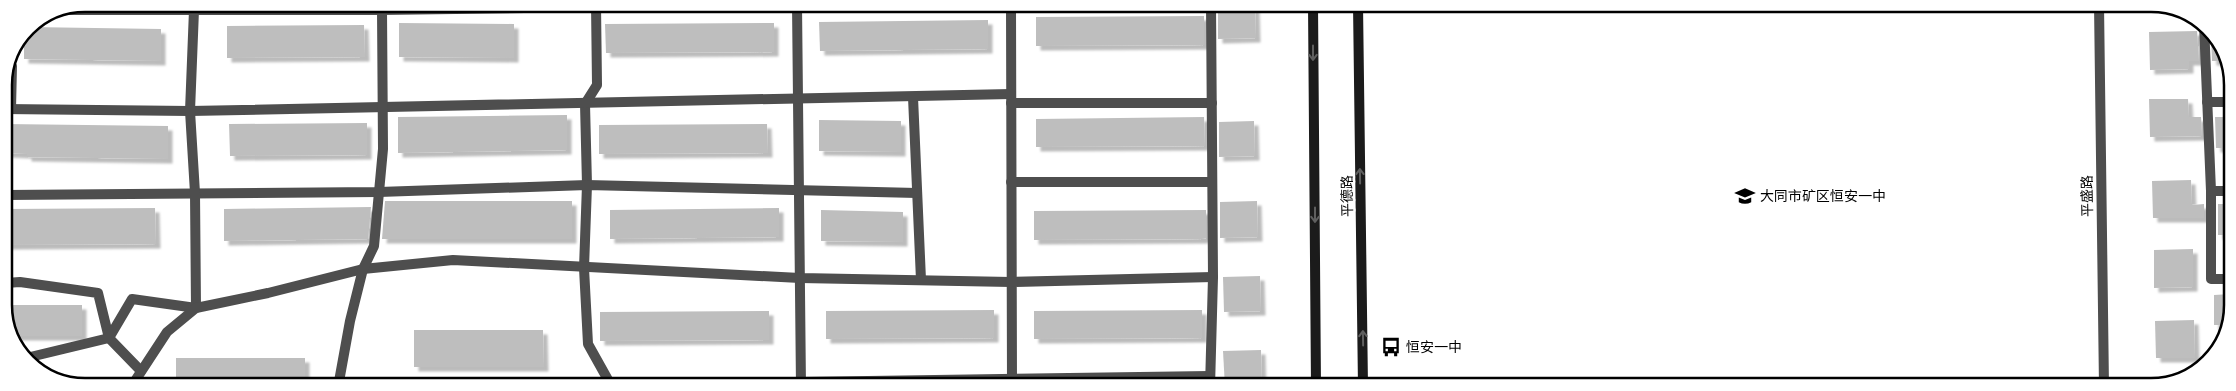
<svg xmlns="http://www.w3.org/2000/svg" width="2236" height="391" font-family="Commissioner,'Noto Sans SC',sans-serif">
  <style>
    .building { fill: #bebebe; filter: url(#shadow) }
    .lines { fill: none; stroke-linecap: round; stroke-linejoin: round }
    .service { stroke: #4e4e4e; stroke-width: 10 }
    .minor { stroke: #4e4e4e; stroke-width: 10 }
    .secondary { stroke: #1b1b1b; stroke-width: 10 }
    .oneway { stroke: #5f5f5f }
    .labels { text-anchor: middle; stroke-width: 4.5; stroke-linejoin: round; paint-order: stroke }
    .street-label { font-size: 14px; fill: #000; stroke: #fff }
    .poi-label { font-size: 14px; fill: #000; stroke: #fff; text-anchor: start }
    .rim { fill: none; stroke: #000; stroke-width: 2.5 }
  </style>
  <defs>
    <filter id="shadow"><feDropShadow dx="4.5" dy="4.5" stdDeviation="1" flood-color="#0004"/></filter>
  </defs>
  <rect width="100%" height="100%" fill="#fff"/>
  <g class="building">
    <path d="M1218 4H1255L1256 38 1218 39Z"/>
    <path d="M1204 16V45L1036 46V17Z"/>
    <path d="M988 20V49L820 51 819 22Z"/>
    <path d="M399 23 514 24V58L399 57Z"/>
    <path d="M774 23V52L606 53 605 24Z"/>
    <path d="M364 25 365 57 227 58V26Z"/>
    <path d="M29 27 161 29V61L24 59V37Z"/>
    <path d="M2197 31 2199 61H2189V69L2150 70 2149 32Z"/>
    <path d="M2211 36 2216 43 2226 61H2212Z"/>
    <path d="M2149 99H2188L2189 117H2201L2202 136 2150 137Z"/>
    <path d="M567 115V150L398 153V117Z"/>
    <path d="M1204 117 1205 146 1036 147V119Z"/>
    <path d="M2215 117H2231V148H2216Z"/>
    <path d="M819 120 901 121V152L819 151Z"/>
    <path d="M1254 121 1255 156 1219 157V122Z"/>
    <path d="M367 123V155L230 156 229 124Z"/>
    <path d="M4 124 168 126V159L27 157V154L5 153Z"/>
    <path d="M767 124 768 153 599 154V125Z"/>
    <path d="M2191 180 2192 205 2204 204V218H2153L2152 181Z"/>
    <path d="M385 201H572V239H382Z"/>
    <path d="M1257 201 1258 237 1220 238V202Z"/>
    <rect x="2218" y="204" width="13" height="31"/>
    <path d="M371 207 368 239 224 241V209Z"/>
    <path d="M155 208 156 244 6 245 5 209Z"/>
    <path d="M779 208V237L610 239V210Z"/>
    <path d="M821 210 903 212V242L821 241Z"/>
    <path d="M1206 210V238L1202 239 1034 240V211Z"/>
    <path d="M2193 249V287L2154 288V250Z"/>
    <path d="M1260 276 1261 311 1224 312 1223 277Z"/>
    <path d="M2231 294 2232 316 2227 325H2214V295Z"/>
    <path d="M6 305H82V336H13L6 326Z"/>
    <path d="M994 310V338L826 339V311Z"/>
    <path d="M1202 310V338L1034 339V311Z"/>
    <path d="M769 311V340L600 341V312Z"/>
    <path d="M2194 320 2195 358H2156L2155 321Z"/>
    <path d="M414 330H543L544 367H414Z"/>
    <path d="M1261 350 1262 386 1225 387 1223 351Z"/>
    <rect x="176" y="358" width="129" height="29"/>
  </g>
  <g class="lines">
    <g class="service">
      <path d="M596 4 597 85 585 104 587 185 584 268 588 344 612 387"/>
      <path d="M797 4 801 387"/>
      <path d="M1011 4 1012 387"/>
      <path d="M70 10H382L807 4"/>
      <path d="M2204 24 2211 191V279H2231"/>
      <path d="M913 97 921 280"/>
      <path d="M2207 102H2231"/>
      <path d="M1011 103H1212"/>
      <path d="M4 109 190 111 1011 94"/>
      <path d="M11 109 12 66"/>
      <path d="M1011 182H1212"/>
      <path d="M2211 191H2231"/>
      <path d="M5 195 379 192 587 185 917 193"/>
      <path d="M6 283 20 282 98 293 109 338 141 371"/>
      <path d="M26 358 109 338 132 299 196 308 195 193 190 111 194 10"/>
      <path d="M131 387 167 332 196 308 268 293 363 269 453 260 800 278 1011 282 1213 277"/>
      <path d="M338 387 350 321 363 269 374 246 383 149 382 10"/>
      <path d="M709 387 801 382 1210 376"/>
      <path d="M1210 387 1213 277 1211 4"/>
    </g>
    <path class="minor" d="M2099 4 2104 387"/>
    <g class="secondary">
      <path d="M1313 4 1316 387"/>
      <path d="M1358 4 1363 387"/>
    </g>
  </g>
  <defs><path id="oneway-shaft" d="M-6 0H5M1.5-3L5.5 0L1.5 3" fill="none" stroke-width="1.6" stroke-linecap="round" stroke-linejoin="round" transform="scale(1.25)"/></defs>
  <g class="oneway">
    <use href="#oneway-shaft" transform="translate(1313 53) rotate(90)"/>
    <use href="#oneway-shaft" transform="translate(1360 176) rotate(-91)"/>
    <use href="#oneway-shaft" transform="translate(1315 215) rotate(90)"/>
    <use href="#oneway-shaft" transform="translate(1363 338) rotate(-91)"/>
  </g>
  <defs>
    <symbol id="school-bare" viewBox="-9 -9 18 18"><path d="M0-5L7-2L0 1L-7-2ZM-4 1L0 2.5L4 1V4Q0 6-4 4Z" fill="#000" stroke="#fff" stroke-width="2.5" paint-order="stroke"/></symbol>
    <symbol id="bus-bare" viewBox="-9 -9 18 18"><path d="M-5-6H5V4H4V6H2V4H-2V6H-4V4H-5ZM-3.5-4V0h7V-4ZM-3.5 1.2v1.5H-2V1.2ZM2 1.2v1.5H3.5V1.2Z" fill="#000" stroke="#fff" stroke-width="2.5" paint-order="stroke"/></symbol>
  </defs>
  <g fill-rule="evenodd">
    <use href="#school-bare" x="1731" y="182" width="28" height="28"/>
    <use href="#bus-bare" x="1377" y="333" width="28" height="28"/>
  </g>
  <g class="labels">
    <g class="street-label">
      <text transform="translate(1347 196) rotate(-91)" y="5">平德路</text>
      <text transform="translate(2087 196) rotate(-91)" y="5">平盛路</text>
    </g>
    <g class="poi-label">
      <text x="1760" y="201">大同市矿区恒安一中</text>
      <text x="1406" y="352">恒安一中</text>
    </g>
  </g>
  <path d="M0 0H2236V391H0ZM85 12H2151A73 73 0 0 1 2224 85V305A73 73 0 0 1 2151 378H85A73 73 0 0 1 12 305V85A73 73 0 0 1 85 12Z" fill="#fff" fill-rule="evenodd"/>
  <path class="rim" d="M85 12H2151A73 73 0 0 1 2224 85V305A73 73 0 0 1 2151 378H85A73 73 0 0 1 12 305V85A73 73 0 0 1 85 12Z"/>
</svg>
